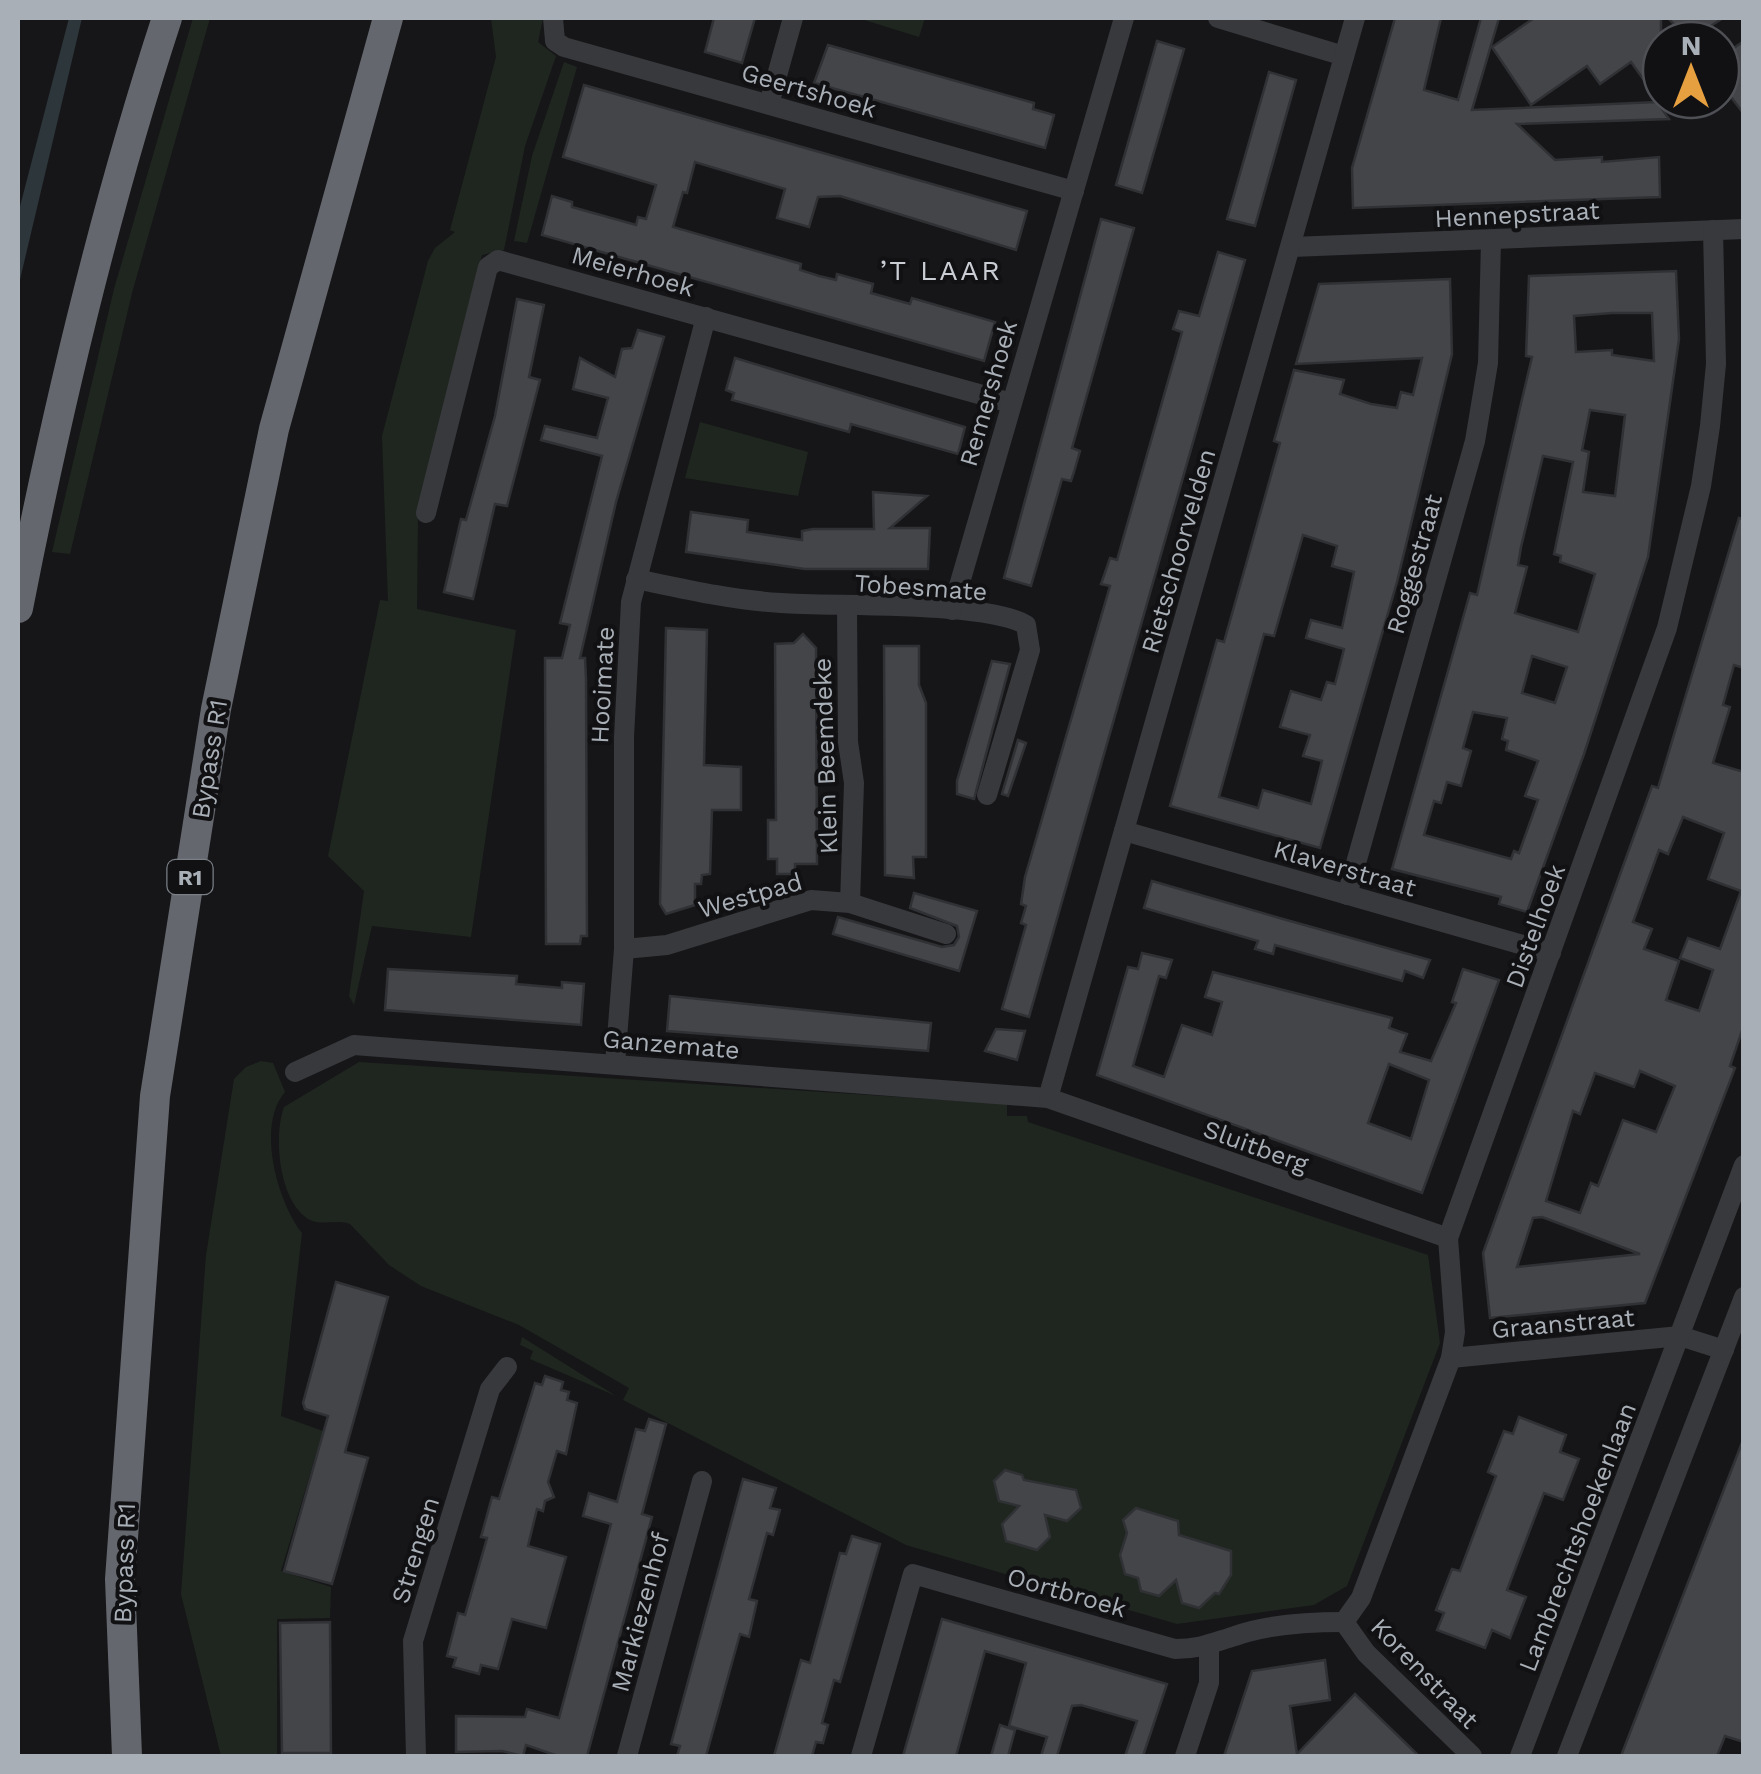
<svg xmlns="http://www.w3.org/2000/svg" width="1761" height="1774" font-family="'Work Sans',sans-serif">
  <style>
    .green { fill: #1f261f }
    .water { fill: #2d363b }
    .building { fill: #434548; stroke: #303134; stroke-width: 2.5; fill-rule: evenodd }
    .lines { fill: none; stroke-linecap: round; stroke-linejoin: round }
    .minor { stroke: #38393d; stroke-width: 20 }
    .highway { stroke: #64676e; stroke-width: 30 }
    .labels { text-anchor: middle; stroke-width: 8; stroke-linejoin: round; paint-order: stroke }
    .shield { fill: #111113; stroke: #7b8086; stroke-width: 2.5 }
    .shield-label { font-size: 22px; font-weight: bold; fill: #a9afb7 }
    .street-label { font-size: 25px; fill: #a9afb7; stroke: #111113 }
    .neighbourhood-label { font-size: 28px; letter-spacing: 2.5px; fill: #cacdd4; stroke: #111113 }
  </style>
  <rect width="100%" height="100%" fill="#161618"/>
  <g class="green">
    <path d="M193 18H210L132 293 70 554 52 552 114 289Z"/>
    <path d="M491 18H543L538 42 556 56 525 146 504 250 482 255 418 511 417 609 516 630 471 937 372 926 354 1005 349 996 364 891 328 856 380 600 388 601 382 436 428 261 435 248 455 232 450 230 496 57Z"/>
    <path d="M858 18H925L919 37Z"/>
    <path d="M564 62 577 67 527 243 514 241 532 156Z"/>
    <path d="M700 422 808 452 798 496 685 478Z"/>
    <path d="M261 1061 273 1063 285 1092C256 1125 277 1201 302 1233L281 1416 323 1431 281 1571 331 1587 330 1618 277 1619V1756H221L181 1594 206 1255 234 1079 246 1067Z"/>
    <path d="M359 1062 1007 1104V1116H1027L1028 1122 1428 1255 1440 1343 1347 1586 1314 1605 1177 1624 906 1545 623 1400 629 1388 519 1325 421 1286 389 1265 350 1224C337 1219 322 1226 310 1220 279 1203 273 1137 284 1107Z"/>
    <path d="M522 1337 616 1396 530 1359 533 1351 520 1345Z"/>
  </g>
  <path class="water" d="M69 18H82L18 288V214Z"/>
  <g class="building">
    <path d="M714 18H755L742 63 705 52Z"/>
    <path d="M1395 18H1441L1424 90 1458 100 1481 18H1499L1472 110 1657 102 1669 119 1517 124 1555 160 1602 157V162L1659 157 1660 197 1353 208 1352 168Z"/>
    <path d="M1534 18H1661V78L1649 87 1631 62 1600 84 1587 66 1531 105 1492 47Z"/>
    <path d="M1668 18H1723L1689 40Z"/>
    <path d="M1157 41 1184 49 1142 193 1116 185Z"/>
    <path d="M1744 41V114L1721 84V57Z"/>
    <path d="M828 45 1034 103 1033 109 1054 115 1045 148 814 83Z"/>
    <path d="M1269 72 1296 80 1255 226 1227 219Z"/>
    <path d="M584 85 1027 211 1016 250 840 196 818 197 809 227 777 218 785 189 695 162 687 193 683 192 673 227 801 264 800 270 819 276 836 280 837 274 873 284 871 293 910 304 912 298 995 322 984 361 542 235 552 196 572 202V207L636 225 638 217 646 219 656 185 563 157Z"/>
    <path d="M1101 219 1134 228 1072 448 1080 451 1074 472 1071 481 1062 479 1031 586 1004 578Z"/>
    <path d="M1218 252 1245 260 1029 1017 1002 1009 1026 925 1021 923 1026 906 1021 904 1025 877 1110 586 1101 584 1110 558 1117 560 1182 332 1173 329 1179 311 1199 316Z"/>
    <path d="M1676 271 1679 339 1648 557 1584 754 1527 912 1499 904 1501 897 1392 869 1470 593 1477 595 1519 412 1532 357 1526 356 1529 276ZM1612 313H1652L1654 361 1612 355V350L1576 352 1574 316ZM1590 410 1625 415 1615 496 1583 492 1589 452 1582 450ZM1543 456 1573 462 1554 554 1561 556 1560 562 1595 574 1578 632 1515 613 1527 567 1518 565 1521 547ZM1532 656 1567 667 1555 703 1522 693ZM1473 712 1507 718 1502 739 1508 741 1506 750 1538 761 1525 796 1538 800 1519 853 1514 851 1511 859 1424 835 1434 801 1441 803 1447 782 1461 786 1471 751 1463 748Z"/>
    <path d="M1450 279 1452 354 1397 582 1320 848 1170 806 1217 640 1224 642 1252 543 1280 443 1274 441 1294 370 1344 380 1340 394 1371 404 1397 408 1401 392 1413 395 1422 358 1296 364 1319 284ZM1303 535 1337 546 1332 566 1354 572 1342 628 1311 620 1306 638 1344 649 1335 684 1327 682 1321 700 1291 691 1280 727 1310 735 1303 756 1322 761 1311 804 1263 790 1258 808 1219 797 1264 634 1274 636Z"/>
    <path d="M517 299 544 305 529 377 540 380 507 506 495 504 473 599 444 592 461 519 466 520 495 416Z"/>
    <path d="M638 330 664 337 616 502 580 658H585L586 679 587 936H581L580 944H546L545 658H562L570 625 560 623 602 456 541 440 545 426 597 438 608 398 573 389 580 358 615 377 622 349 632 348Z"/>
    <path d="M735 358 965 427 958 454 851 424 849 432 732 400 734 393 726 390Z"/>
    <path d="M873 492 927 496 890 528H930L928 569H805L686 552 691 512 748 520 747 532 802 540V531L813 529H874Z"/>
    <path d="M1739 518 1744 519V668L1734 665 1723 705 1730 707 1713 763 1744 772V1025L1730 1066 1735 1068 1645 1303 1490 1318 1483 1253 1639 822 1652 786 1658 788ZM1683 817 1724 833 1708 879 1741 891 1720 949 1688 938 1680 958 1713 970 1699 1011 1666 1000 1679 961 1644 949 1652 929 1633 922 1659 850 1668 854ZM1640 1071 1675 1086 1656 1132 1623 1120 1598 1186 1591 1183 1580 1213 1546 1201 1573 1111 1580 1114 1595 1073 1634 1087ZM1542 1217 1640 1254 1517 1267 1533 1218Z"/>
    <path d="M666 628 707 630 704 765 741 767V810H712L710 874 702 875 701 884H695V905L666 914 660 904Z"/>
    <path d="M803 634 816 648 817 864H795V874H777V859H768V820H776L775 644 794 643Z"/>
    <path d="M884 646H919V685L926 703V857H913L914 878 885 875Z"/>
    <path d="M992 661 1010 664 974 799 957 794V781Z"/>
    <path d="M1018 740 1026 743 1008 796 1002 794Z"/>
    <path d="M1152 881 1283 919 1430 960 1423 978 1405 971 1402 981 1275 945 1273 954 1255 949 1258 941 1144 908Z"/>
    <path d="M914 893 977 911 959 971 833 934 838 917 942 947 954 945 959 937 957 926 910 908Z"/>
    <path d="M1142 953 1172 960 1166 978 1159 976 1133 1066 1164 1077 1182 1025 1212 1035 1222 1002 1205 997 1213 972 1392 1018 1389 1028 1407 1034 1400 1052 1431 1061 1456 1003 1452 1002 1463 969 1499 980 1422 1193 1097 1075 1128 967 1138 969ZM1389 1064 1429 1080 1411 1139 1368 1123Z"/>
    <path d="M388 969 517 976 516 984 562 988V982L584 984 581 1025 385 1010Z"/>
    <path d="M670 996 931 1023 928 1051 667 1031Z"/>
    <path d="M996 1029 1025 1031 1017 1060 985 1051Z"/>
    <path d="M336 1282 388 1297 345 1452 368 1458 332 1584 284 1571 328 1416 305 1409 303 1403Z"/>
    <path d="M545 1376 563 1382 561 1390 569 1392 567 1400 577 1403 566 1454 557 1451 548 1482 554 1497 545 1501 543 1511 537 1509 528 1546 566 1557 546 1628 512 1619 498 1669 481 1665 479 1674 453 1667 456 1658 447 1656 458 1613 465 1615 487 1538 481 1537 492 1497 499 1499 535 1383 542 1385Z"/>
    <path d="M1519 1417 1566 1435 1560 1452 1579 1459 1563 1500 1544 1493 1507 1590 1526 1597 1510 1638 1492 1630 1485 1648 1437 1630 1444 1613 1436 1610 1452 1569 1460 1571 1478 1523 1496 1476 1488 1472 1504 1431 1513 1434Z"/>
    <path d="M649 1419 666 1424 642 1514 652 1517 587 1756H558L526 1745 523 1756 502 1751 456 1752V1716L525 1717 527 1709 559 1718 611 1524 583 1516 589 1493 617 1502 636 1429 645 1431Z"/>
    <path d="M1743 1440 1744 1742 1725 1736 1717 1756H1621Z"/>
    <path d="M1005 1470 1022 1475 1024 1480 1076 1490 1081 1508 1067 1521 1045 1515 1050 1537 1037 1550 1006 1541 1002 1524 1019 1506 999 1501 994 1481Z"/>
    <path d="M743 1479 776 1488 770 1508 780 1510 773 1535 767 1533 749 1599 757 1601 749 1637 740 1634 706 1756H677L680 1746 671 1744Z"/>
    <path d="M1136 1508 1178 1521 1179 1535 1231 1551V1575L1219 1594 1215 1593 1199 1608 1182 1603 1176 1580 1159 1596 1141 1591 1138 1578 1125 1574 1120 1555 1127 1533 1123 1520Z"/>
    <path d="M852 1536 880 1544 840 1682 834 1680 822 1723 828 1725 823 1743 816 1742 812 1756H774L801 1660 810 1663 840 1553 846 1554Z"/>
    <path d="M942 1619 1167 1684 1143 1756H1125L1137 1721 1081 1705 1072 1706 1057 1756H1041L1047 1737 1009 1726 1026 1663 985 1651 956 1756H903Z"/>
    <path d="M330 1622 331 1753H282L280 1623Z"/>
    <path d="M1325 1660 1330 1700 1290 1706 1297 1754 1355 1694 1419 1756H1224L1252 1671Z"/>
    <path d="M1000 1725 1015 1730 1008 1756H991Z"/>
  </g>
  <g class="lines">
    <g class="minor">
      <path d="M553 18 555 41 564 47 1074 191"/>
      <path d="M1218 18 1344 56"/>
      <path d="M769 104 793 18"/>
      <path d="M1292 247 1744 229"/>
      <path d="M426 513 488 267 498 260 1011 403"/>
      <path d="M636 579C684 589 731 600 781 603 833 607 987 601 1026 625L1030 650 987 795"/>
      <path d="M847 606 848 742 854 783 850 903"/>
      <path d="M952 610 1124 18"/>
      <path d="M1124 831 1551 953"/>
      <path d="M1347 895 1475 441 1488 363 1491 241"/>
      <path d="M624 949 667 945 811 900 850 903 946 934"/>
      <path d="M615 1064 624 949V737L631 602 706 317"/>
      <path d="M295 1072 354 1045 1048 1098 1448 1238"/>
      <path d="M1048 1098 1355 18"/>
      <path d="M1451 1358 1680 1336 1724 1350"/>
      <path d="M1344 1622 1361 1598 1451 1358 1455 1332 1448 1238 1667 628 1701 486 1710 426 1716 364 1713 230"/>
      <path d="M1344 1622 1366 1653 1472 1756"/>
      <path d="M416 1756 413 1641 490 1389 507 1367"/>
      <path d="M627 1756 702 1481"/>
      <path d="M861 1756 913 1574 1175 1649C1200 1649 1212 1643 1235 1636 1268 1624 1310 1622 1344 1622"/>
      <path d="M1185 1756 1209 1683V1648"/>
      <path d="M1520 1756 1744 1165"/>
      <path d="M1567 1756 1744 1297"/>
    </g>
    <g class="highway">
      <path d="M18 608C57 409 104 210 167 18"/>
      <path d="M127 1756 120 1579 155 1096 216 709 274 429 388 18"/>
    </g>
  </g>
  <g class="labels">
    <rect class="shield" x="167.5" y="860" width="45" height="34" rx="8"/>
    <g class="shield-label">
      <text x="190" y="885">R1</text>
    </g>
    <g class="street-label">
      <text transform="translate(809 90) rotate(16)" y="9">Geertshoek</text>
      <text transform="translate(1517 214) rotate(-3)" y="9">Hennepstraat</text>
      <text transform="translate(633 271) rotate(16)" y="9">Meierhoek</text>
      <text transform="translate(988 393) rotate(-74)" y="9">Remershoek</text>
      <text transform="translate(1178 551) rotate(-74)" y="9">Rietschoorvelden</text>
      <text transform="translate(1414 564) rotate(-74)" y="9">Roggestraat</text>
      <text transform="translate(921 587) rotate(4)" y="9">Tobesmate</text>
      <text transform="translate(602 685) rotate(-87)" y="9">Hooimate</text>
      <text transform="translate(825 756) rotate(-92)" y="9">Klein Beemdeke</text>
      <text transform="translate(209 759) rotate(-81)" y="9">Bypass R1</text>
      <text transform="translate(1345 868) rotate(16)" y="9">Klaverstraat</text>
      <text transform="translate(750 895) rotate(-16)" y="9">Westpad</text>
      <text transform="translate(1535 926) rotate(-70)" y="9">Distelhoek</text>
      <text transform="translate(671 1044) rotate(5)" y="9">Ganzemate</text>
      <text transform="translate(1256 1146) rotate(20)" y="9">Sluitberg</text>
      <text transform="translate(1563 1323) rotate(-5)" y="9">Graanstraat</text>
      <text transform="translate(1577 1537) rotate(-69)" y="9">Lambrechtshoekenlaan</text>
      <text transform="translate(415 1550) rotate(-73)" y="9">Strengen</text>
      <text transform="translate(124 1563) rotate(-88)" y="9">Bypass R1</text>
      <text transform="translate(1067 1592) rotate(16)" y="9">Oortbroek</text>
      <text transform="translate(640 1612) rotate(-75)" y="9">Markiezenhof</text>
      <text transform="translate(1425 1673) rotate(46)" y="9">Korenstraat</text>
    </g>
    <g class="neighbourhood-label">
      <text x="941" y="280">’T LAAR</text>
    </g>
  </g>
  <rect width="1761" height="1774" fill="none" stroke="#a9afb7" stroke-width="40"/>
  <g transform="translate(1691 70)"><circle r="48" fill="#111113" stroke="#4e5055" stroke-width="2.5"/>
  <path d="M0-8L18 38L0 25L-18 38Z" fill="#e7a040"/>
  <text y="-15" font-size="28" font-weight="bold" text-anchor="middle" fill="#a9afb7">N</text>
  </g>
</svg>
